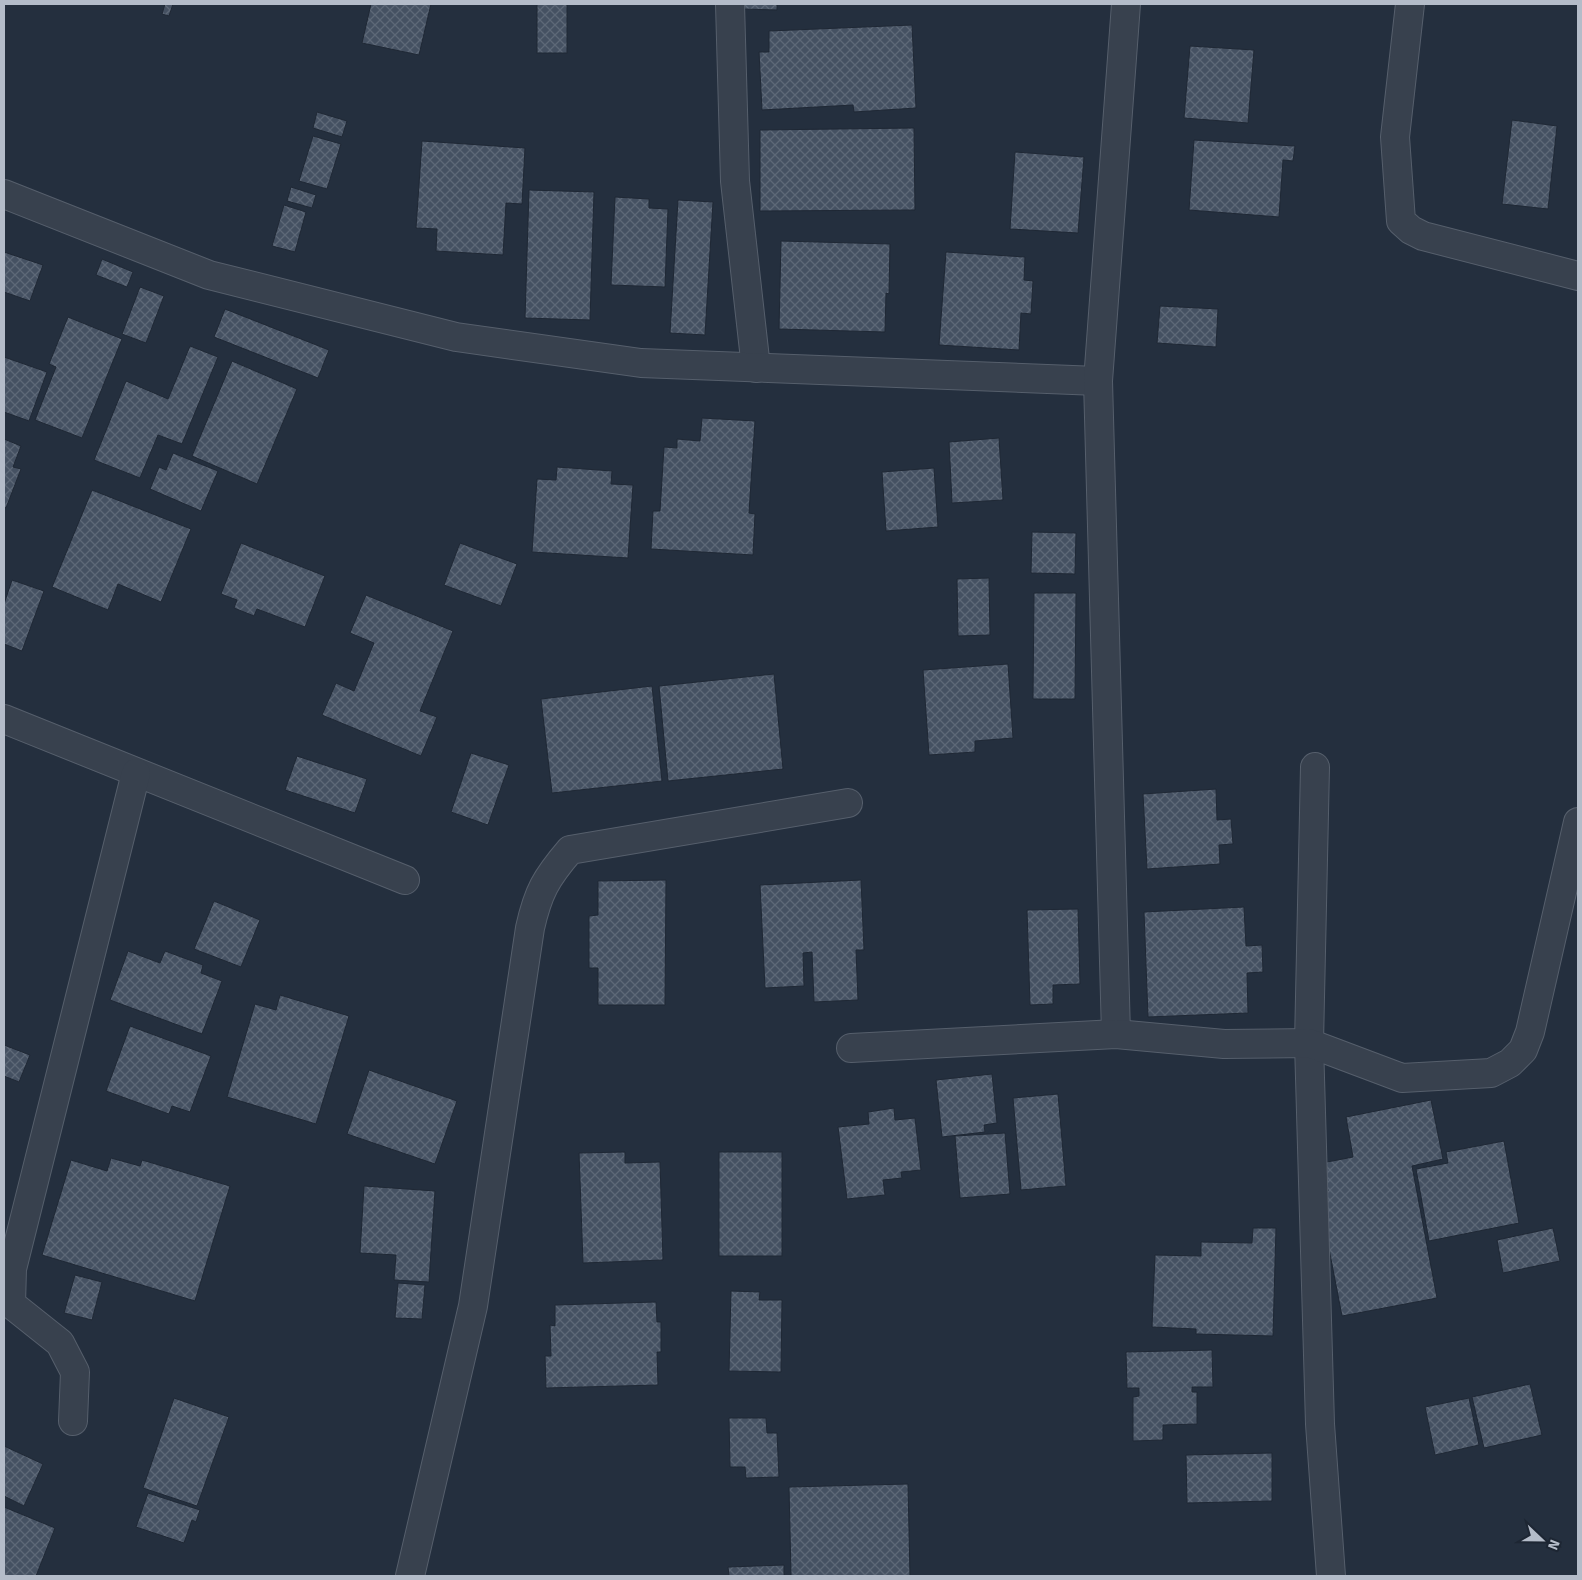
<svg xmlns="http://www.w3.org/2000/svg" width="1582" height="1580" font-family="Signika,sans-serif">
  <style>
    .building { fill: url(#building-cross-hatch); stroke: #1f2835 }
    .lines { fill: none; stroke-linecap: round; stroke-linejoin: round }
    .minor-casing { stroke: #565f6c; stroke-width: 30 }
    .minor { stroke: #38414e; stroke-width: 28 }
  </style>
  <defs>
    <pattern id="building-cross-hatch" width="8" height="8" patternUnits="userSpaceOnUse" patternTransform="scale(1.25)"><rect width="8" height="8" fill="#455162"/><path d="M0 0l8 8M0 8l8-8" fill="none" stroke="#5d6877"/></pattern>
  </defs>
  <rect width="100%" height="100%" fill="#242f3e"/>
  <g class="building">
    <path d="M165 4H173L169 16 162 14Z"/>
    <path d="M371 4H431L419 55 362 43Z"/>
    <rect x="537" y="4" width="30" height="49"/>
    <path d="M741 4H777V10L741 9Z"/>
    <path d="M912 25 916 108 854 112 853 105 762 110 759 52H769V31Z"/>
    <path d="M1190 46 1254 50 1248 123 1184 118Z"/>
    <path d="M317 112 347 121 342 137 313 128Z"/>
    <path d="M1512 120 1557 126 1548 209 1502 204Z"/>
    <path d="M914 128 915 210 760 211V130Z"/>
    <path d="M313 136 341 144 327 189 299 181Z"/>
    <path d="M1194 140 1295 146 1293 161 1283 160 1279 217 1189 210Z"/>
    <path d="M422 141 525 148 522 204 506 203 503 255 436 251 437 229 416 228Z"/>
    <path d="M1015 152 1084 157 1078 233 1010 229Z"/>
    <path d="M291 187 316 195 312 208 287 201Z"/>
    <path d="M529 190 594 192 590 320 525 318Z"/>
    <path d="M615 197 649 199V208L668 209 665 287 611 285Z"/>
    <path d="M678 200 713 202 705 335 670 333Z"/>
    <path d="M284 205 306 212 295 252 272 246Z"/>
    <path d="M781 241 890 244 889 294 886 293 885 332 779 329Z"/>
    <path d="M4 252 43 265 30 301 4 292Z"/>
    <path d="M946 252 1025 257 1024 280 1033 281 1031 314 1021 313 1019 350 939 345Z"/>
    <path d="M102 259 133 272 127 287 96 275Z"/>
    <path d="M140 287 164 296 146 343 122 334Z"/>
    <path d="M1160 306 1218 309 1216 347 1157 343Z"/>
    <path d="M225 309 329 350 318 378 214 337Z"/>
    <path d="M68 317 122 339 82 438 35 420 56 367 49 364Z"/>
    <path d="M190 346 218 357 182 444 158 435 140 478 94 460 126 381 168 399Z"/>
    <path d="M4 357 47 372 29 421 4 412Z"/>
    <path d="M232 361 297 389 257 484 192 456Z"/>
    <path d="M702 418 755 421 749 513 755 514 753 555 651 549 653 511H660L664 447 677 448V439L700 441Z"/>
    <path d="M999 438 1003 500 952 503 949 442Z"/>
    <path d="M4 439 21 446 13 467 21 469 6 508 4 507Z"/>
    <path d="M173 453 218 471 201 511 150 489 159 467 166 470Z"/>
    <path d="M557 467 612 471 611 484 633 485 628 558 532 552 537 479 556 480Z"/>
    <path d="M934 468 938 527 886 531 882 472Z"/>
    <path d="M92 490 191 529 161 602 118 584 108 610 52 587Z"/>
    <path d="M1032 532 1076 533 1075 574 1031 573Z"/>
    <path d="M241 543 325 576 305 627 257 609 254 616 234 608 237 600 221 594Z"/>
    <path d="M460 543 517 564 501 606 444 585Z"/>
    <path d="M989 578 990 635 958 636 957 579Z"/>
    <path d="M12 580 44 591 22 651 4 644V604Z"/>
    <path d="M1034 593H1076L1075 699H1033Z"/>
    <path d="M366 595 453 631 420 711 437 717 421 756 322 715 336 683 354 691 374 643 350 633Z"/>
    <path d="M1008 664 1013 738 975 741V752L929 755 923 670Z"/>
    <path d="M774 674 783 769 668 781 659 686Z"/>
    <path d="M652 686 662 781 552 793 541 699Z"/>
    <path d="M471 753 509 765 488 825 451 812Z"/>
    <path d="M297 756 367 779 355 813 285 790Z"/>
    <path d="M1216 789 1217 820 1231 819 1233 844 1219 845 1220 864 1147 869 1143 794Z"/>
    <path d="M666 880 665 1005H598V968H589V916L598 915V881Z"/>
    <path d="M861 880 864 950H856L858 1000 814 1002 812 952 803 953 804 986 765 988 760 885Z"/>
    <path d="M214 901 260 920 241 967 194 949Z"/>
    <path d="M1244 907 1246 946 1262 945 1263 972 1247 973 1248 1013 1148 1017 1144 912Z"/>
    <path d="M1078 909 1080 984 1053 985V1004L1030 1005 1027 910Z"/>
    <path d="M128 951 160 963 165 951 203 965 201 973 222 981 202 1034 110 1000Z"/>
    <path d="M280 995 349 1016 316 1124 227 1097 255 1004 276 1010Z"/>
    <path d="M130 1026 211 1056 190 1112 172 1106 169 1114 106 1091Z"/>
    <path d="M4 1045 30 1055 19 1082 4 1076Z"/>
    <path d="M369 1070 457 1101 435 1164 347 1134Z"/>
    <path d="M992 1074 997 1123 984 1125 985 1132 942 1137 936 1080Z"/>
    <path d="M1058 1094 1066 1186 1021 1190 1013 1098Z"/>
    <path d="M1431 1100 1443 1159 1412 1166 1437 1298 1342 1316 1318 1192 1328 1191 1322 1163 1353 1157 1346 1117Z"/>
    <path d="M894 1108 895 1120 915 1118 921 1170 901 1172 902 1178 883 1180 885 1195 847 1199 838 1127 869 1124 868 1112Z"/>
    <path d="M1005 1133 1010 1194 960 1198 955 1136Z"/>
    <path d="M1504 1141 1519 1223 1429 1241 1416 1169 1448 1163 1446 1152Z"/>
    <path d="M625 1152V1163L660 1162 663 1260 583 1263 579 1153Z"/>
    <rect x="719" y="1152" width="63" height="104"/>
    <path d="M111 1158 140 1166 142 1160 230 1186 195 1301 42 1255 71 1160 107 1171Z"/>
    <path d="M364 1186 435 1191 429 1282 394 1280 396 1255 360 1253Z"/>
    <path d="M1253 1228H1276L1273 1336 1196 1334V1329L1152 1327 1155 1255 1201 1256V1242L1252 1243Z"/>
    <path d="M1553 1228 1560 1261 1503 1273 1497 1240Z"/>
    <path d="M75 1275 102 1282 92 1320 64 1313Z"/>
    <path d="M398 1283 425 1285 422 1319 395 1318Z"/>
    <path d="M731 1291 760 1292 759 1300H782L781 1372 729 1371Z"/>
    <path d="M656 1302 657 1322H661V1352H657L658 1385 546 1388 545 1356H551L550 1325 555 1326V1305Z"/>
    <path d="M1212 1350 1213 1387H1192V1392H1197V1424L1163 1425V1440L1133 1441V1397L1139 1396V1388H1127L1126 1352Z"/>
    <path d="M1530 1384 1542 1435 1484 1448 1472 1397Z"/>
    <path d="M174 1398 229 1417 197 1506 143 1488Z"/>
    <path d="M1469 1398 1479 1445 1435 1455 1425 1407Z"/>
    <path d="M729 1418H766L767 1433H777L779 1477 746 1478 745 1467H730Z"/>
    <path d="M4 1446 43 1464 24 1506 4 1496Z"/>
    <path d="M1272 1453V1501L1187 1503 1186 1455Z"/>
    <path d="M908 1484 910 1576H791L789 1487Z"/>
    <path d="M148 1493 200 1510 196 1522 192 1520 184 1543 136 1527Z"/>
    <path d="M4 1507 55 1528 36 1576H4Z"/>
    <path d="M784 1565V1576H729L728 1567Z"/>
  </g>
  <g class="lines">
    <defs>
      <g id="minor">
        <path d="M730 4 735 181 756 368"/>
        <path d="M1410 4 1395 137 1401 221 1411 230 1423 236 1578 276"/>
        <path d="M4 194 209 275 456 337 641 363 1098 381"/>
        <path d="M4 719 405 880"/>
        <path d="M1315 767 1309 1043 1320 1424 1331 1576"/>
        <path d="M1116 1034 1098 381 1126 4"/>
        <path d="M851 1048 1116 1034 1224 1044 1309 1043 1402 1078 1491 1073 1510 1063 1523 1050 1530 1032 1578 822"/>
        <path d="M73 1421 75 1372 60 1343 11 1304 12 1269 136 773"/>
        <path d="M410 1576 473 1306 530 928C538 892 546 878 570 850L848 803"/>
      </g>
    </defs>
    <use href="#minor" class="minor-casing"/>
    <use href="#minor" class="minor"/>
  </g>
  <rect width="1582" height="1580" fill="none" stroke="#b4bcc9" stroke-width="10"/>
  <g transform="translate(1542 1540) rotate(112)" stroke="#1d2633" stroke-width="4" paint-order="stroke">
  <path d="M0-4L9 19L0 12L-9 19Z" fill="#b4bcc9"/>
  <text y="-8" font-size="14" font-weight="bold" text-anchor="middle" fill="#b4bcc9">N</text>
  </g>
</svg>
